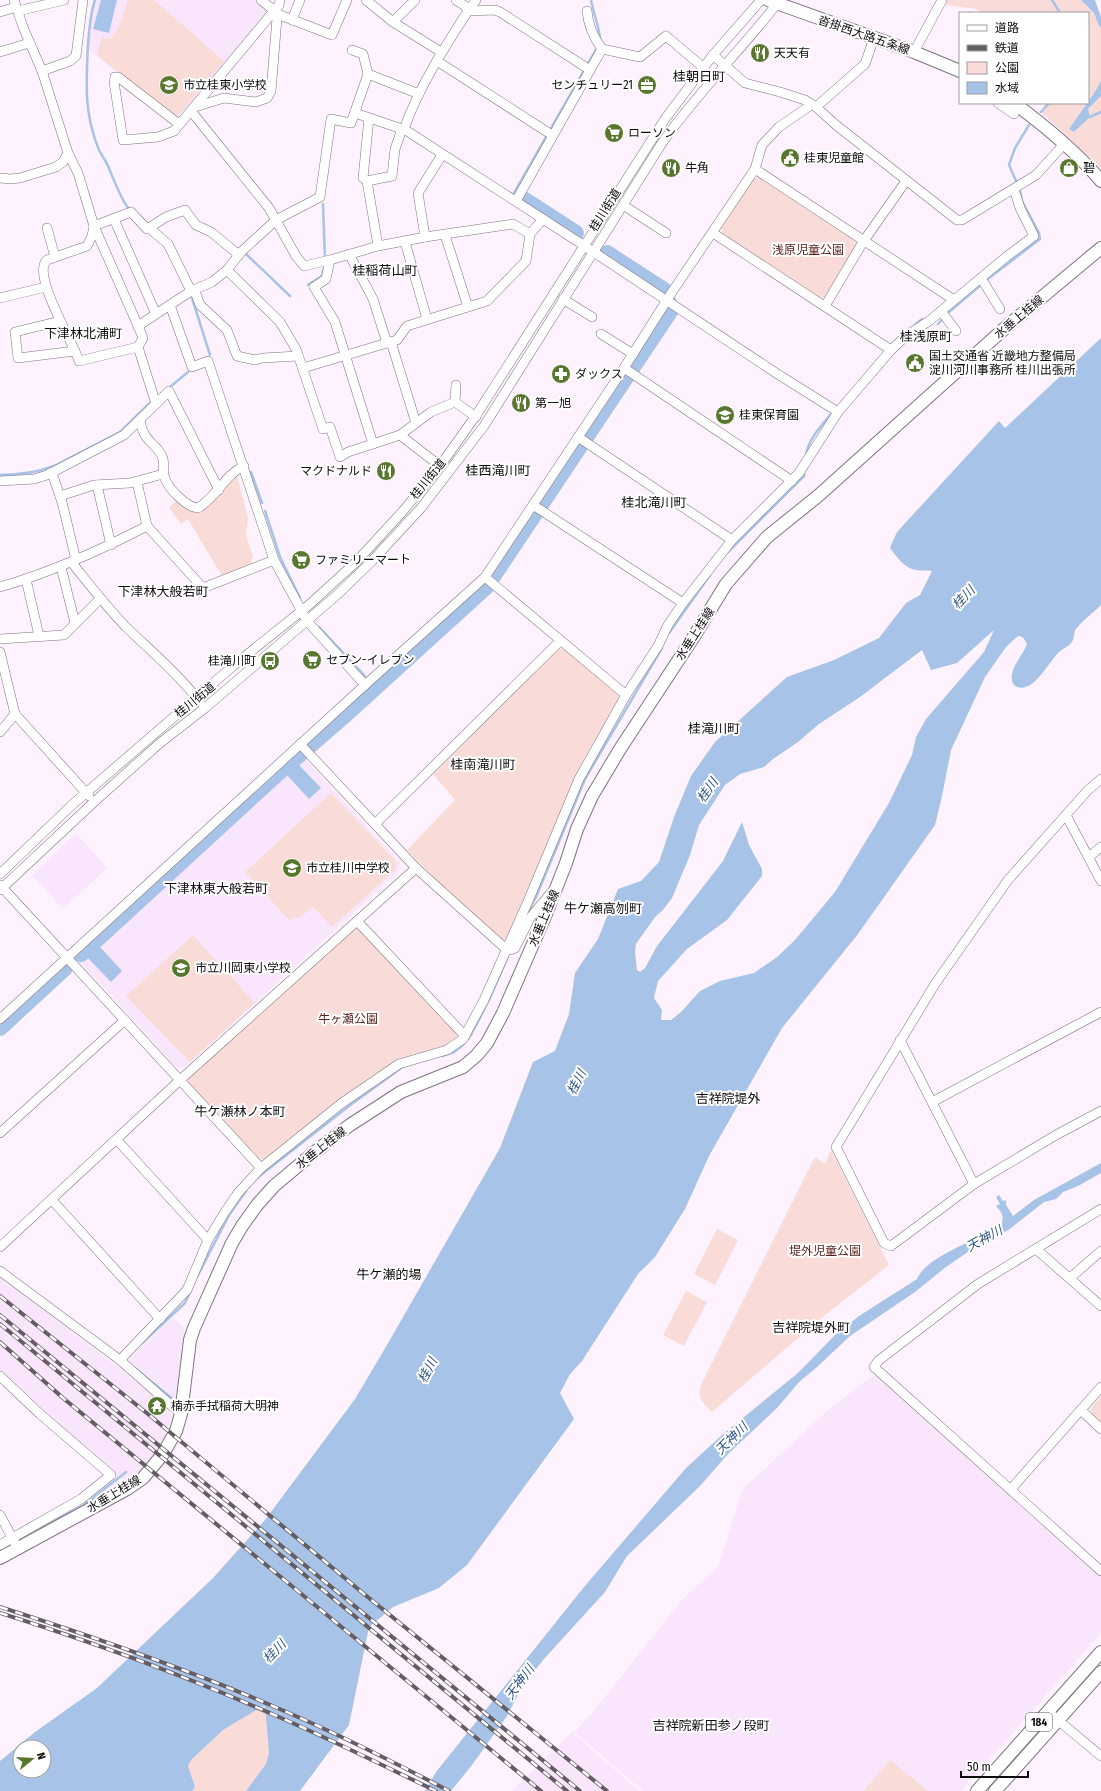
<svg xmlns="http://www.w3.org/2000/svg" width="1101" height="1791" font-family="'Fira Sans Condensed','Noto Sans JP',sans-serif">
  <style>
    .built { fill: #f9e6fc }
    .green { fill: #f9dcd7 }
    .water { fill: #a7c3e8; fill-rule: evenodd }
    .lines { fill: none; stroke-linecap: round; stroke-linejoin: round }
    .stream { stroke: #a7c3e8; stroke-width: 2.5 }
    .river { stroke: #a7c3e8; stroke-width: 16 }
    .minor-casing { stroke: #7e7280; stroke-width: 10 }
    .major-casing { stroke: #7e7280; stroke-width: 14 }
    .minor { stroke: #fff; stroke-width: 9 }
    .major { stroke: #fff; stroke-width: 12 }
    .rail-casing { stroke: #645d64; stroke-width: 4 }
    .rail { stroke: #fff; stroke-width: 2.5; stroke-dasharray: 8; stroke-linecap: butt }
    .labels { text-anchor: middle; stroke-width: 4; stroke-linejoin: round; paint-order: stroke }
    .shield { fill: #fff; stroke: #575457; stroke-width: 1 }
    .shield-label { font-size: 11px; font-weight: bold; fill: #0f0a0f }
    .street-label { font-size: 12px; fill: #0f0a0f; stroke: #fff }
    .poi-label { font-size: 12px; fill: #0f0a0f; stroke: #fff; text-anchor: start }
    .park-label { font-size: 12px; fill: #5a1e17; stroke: #fff }
    .neighbourhood-label { font-size: 13px; fill: #0f0a0f; stroke: #fff }
    .water-label { font-size: 13px; font-style: italic; fill: #315687; stroke: #fff }
  </style>
  <rect width="100%" height="100%" fill="#fdf2fe"/>
  <g class="built">
    <path d="M94 0H255L267 9V13L177 120H174L89 50 90 12Z"/>
    <path d="M301 755 400 862 399 871 185 1067H176L79 960Z"/>
    <path d="M76 833 107 868 63 909 32 875Z"/>
    <path d="M0 1277 4 1280V1284L8 1287 13 1286 129 1376 159 1401 155 1407 164 1414 167 1410 173 1416 166 1432V1440L141 1475 127 1484 35 1404 0 1371Z"/>
    <path d="M173 1317 185 1329 176 1399 130 1361V1358Z"/>
    <path d="M872 1376H877L1101 1576V1633L961 1791H643L574 1732 593 1712 681 1601 719 1565 742 1490 828 1410Z"/>
    <path d="M572 1732 639 1791H512Z"/>
  </g>
  <g class="green">
    <path d="M128 0H154L224 61 175 119 97 55 102 37 110 39C118 33 125 10 128 0Z"/>
    <path d="M947 0H1081L1094 13 1099 26 1101 28V80L1096 90 1088 100V13H983L976 9 946 5Z"/>
    <path d="M1101 96V168L1042 113 1050 103H1086L1069 129 1074 132 1088 109Z"/>
    <path d="M759 177 855 241 858 246 825 298 817 297 723 234 720 227 752 179Z"/>
    <path d="M236 472 248 518 246 536 253 556 251 564 222 576 188 519 181 524 169 508 177 500 194 513C216 502 222 491 236 472Z"/>
    <path d="M558 649 565 650 617 694 620 700 585 757 506 939 502 940 438 882 407 850 455 800 431 772Z"/>
    <path d="M331 793 395 860 396 869 332 927 313 907 298 919 295 917 290 921 245 872Z"/>
    <path d="M359 928 456 1031 457 1037 447 1045 400 1058 265 1160 259 1158 189 1084 188 1078 353 929Z"/>
    <path d="M193 935 255 1003 190 1062 126 996Z"/>
    <path d="M831 1150 889 1265 825 1315 712 1412C701 1400 696 1399 702 1383L815 1157 825 1164Z"/>
    <path d="M717 1229 738 1240 715 1285 694 1274Z"/>
    <path d="M686 1291 707 1302 684 1346 663 1335Z"/>
    <path d="M1101 1396V1427L1094 1421 1091 1408Z"/>
    <path d="M263 1706 265 1707 269 1753 266 1764 246 1791H192L195 1787 188 1766 191 1760 223 1730Z"/>
    <path d="M890 1760 928 1791H864Z"/>
  </g>
  <g class="water">
    <path d="M101 0H117L109 33 93 29Z"/>
    <path d="M1081 0H1095L1101 17V28L1099 26 1094 13Z"/>
    <path d="M1101 80V96L1088 109 1090 117 1074 132 1069 129 1096 90Z"/>
    <path d="M1101 338V605C1093 613 1083 620 1076 629 1073 633 1075 639 1071 643 1068 647 1062 649 1059 652 1049 661 1033 696 1015 686 1012 684 1011 678 1012 674 1014 663 1023 655 1027 644 1025 640 1023 636 1018 636L1006 647 985 677 951 750 942 796 935 825 858 934 782 1028 709 1156 685 1209 655 1257 638 1274 582 1361 570 1374 560 1393 574 1419 467 1565 439 1588 393 1607 369 1627 349 1725 300 1791H246L266 1764 269 1753 265 1707 263 1706 223 1730 191 1760 188 1766 195 1787 192 1791H0V1761L35 1732 97 1688 213 1578 265 1520 355 1399 387 1345 500 1148 533 1062 555 1051 569 1014 575 973 598 939 618 889 641 881 659 862 674 817 691 776 715 742 787 677 834 660 879 638 906 603 920 595 932 571C927 570 921 571 916 570 905 569 896 556 890 548L897 532 999 421 1005 428ZM994 630 984 652 926 719 916 737 912 755 889 803 835 892 795 940 777 957 754 973 720 981 700 991 681 1012 671 1020H661L662 1010 654 998 658 981 687 949 727 920 762 876V869L749 845 742 822 723 861 657 946 645 968 640 972 637 970 635 952 636 944 655 917 663 910 672 898 690 855 699 825 725 785 740 774 764 767 773 759 798 742 819 724 860 697 922 650 931 670 957 663ZM20 1747H44V1771H20Z"/>
    <path d="M298 764 321 788 309 799 286 774Z"/>
    <path d="M100 947 122 971 111 982 88 958Z"/>
    <path d="M1101 1163V1173L1078 1186 1063 1192 1056 1199 1044 1202 1011 1228 988 1243 968 1252 946 1267 915 1292 850 1336 817 1367 799 1382 777 1408 728 1454 700 1486 627 1556 605 1592 543 1660 521 1689 507 1716 472 1765 451 1791H425L436 1772 584 1587 686 1468 722 1435 798 1373 836 1334 859 1316 917 1279C926 1256 980 1239 1001 1226 1004 1217 1003 1213 996 1206L1000 1204 996 1197 999 1195 1003 1201 1006 1200V1205L1013 1216 1034 1200Z"/>
  </g>
  <g class="lines">
    <g class="stream">
      <path d="M95 0C90 15 89 30 88 45 86 84 84 114 99 150 102 156 106 161 108 166 114 180 119 195 128 208"/>
      <path d="M591 0C592 8 602 37 600 41"/>
      <path d="M1052 0 1060 13"/>
      <path d="M1041 112 1049 103"/>
      <path d="M1090 117 1101 112"/>
      <path d="M1017 183 1009 165 1015 148 1029 125"/>
      <path d="M516 195 514 193 598 46"/>
      <path d="M323 204 325 259"/>
      <path d="M246 254 290 296"/>
      <path d="M308 285 322 276 323 270"/>
      <path d="M192 298 210 355"/>
      <path d="M938 324 949 312 989 278 1040 239 1039 233 1022 201 1020 190"/>
      <path d="M915 325 922 319"/>
      <path d="M170 387 188 372"/>
      <path d="M806 456C807 440 823 424 832 413"/>
      <path d="M251 472 262 503"/>
      <path d="M0 475C19 475 36 473 54 466L120 432 151 402"/>
      <path d="M265 511 280 557 300 598"/>
      <path d="M728 552 804 476V471"/>
      <path d="M319 627 365 676"/>
      <path d="M669 633 710 575"/>
      <path d="M527 914 536 897 585 779 662 648"/>
      <path d="M442 1056 454 1052 463 1045 471 1035 489 1000 510 952"/>
      <path d="M257 1178 349 1106 404 1066"/>
      <path d="M197 1277 229 1215 246 1191"/>
      <path d="M142 1343 185 1303 190 1292"/>
      <path d="M136 1369 174 1400 172 1404"/>
      <path d="M17 1541 84 1505 126 1472"/>
    </g>
    <g class="river">
      <path d="M525 200 576 233"/>
      <path d="M81 954 276 775 343 717 486 587 671 310 664 290 607 253"/>
      <path d="M0 1028 65 968"/>
    </g>
    <defs>
      <g id="minor">
        <path d="M14 0 23 27 42 71 68 153 78 173 94 226 92 236 87 246 47 260C31 274 73 342 79 361L138 347"/>
        <path d="M261 0 280 15 332 35 347 0"/>
        <path d="M366 0 393 22 441 52"/>
        <path d="M456 0 465 6 468 11 476 0"/>
        <path d="M18 11 64 0"/>
        <path d="M587 11C588 25 594 38 602 49L640 57 666 36 704 68"/>
        <path d="M0 12 16 7"/>
        <path d="M292 20 300 0"/>
        <path d="M393 22 415 0"/>
        <path d="M0 52 29 43"/>
        <path d="M914 52 942 0"/>
        <path d="M713 55 745 83 780 92 805 100 816 107 836 125 957 220H962L1036 175 1064 144"/>
        <path d="M437 61 552 135"/>
        <path d="M42 71 70 61 76 56 83 0"/>
        <path d="M368 74 419 94"/>
        <path d="M998 103 1014 114"/>
        <path d="M195 107 224 98 256 102 267 98 271 91 277 18 274 11 279 5 280 0"/>
        <path d="M816 107 865 64 874 38"/>
        <path d="M191 111 269 208 296 256 304 266 330 260 378 246 425 237 513 224 530 234"/>
        <path d="M355 113 402 129"/>
        <path d="M369 118 363 178 367 181 392 176 395 149 402 129H404C419 87 444 48 468 11L495 10 500 12 590 70"/>
        <path d="M179 124 118 77H115L114 82 123 140 158 137 174 131 274 11"/>
        <path d="M404 129 577 241 776 373 838 412"/>
        <path d="M755 169 954 300"/>
        <path d="M0 178 10 179 20 178 56 167 63 162 68 153"/>
        <path d="M367 181 378 246"/>
        <path d="M516 201 602 49"/>
        <path d="M623 205 666 233"/>
        <path d="M114 219 156 314"/>
        <path d="M47 228 55 257"/>
        <path d="M713 233 891 350"/>
        <path d="M445 235 468 307"/>
        <path d="M425 237 418 193 442 155"/>
        <path d="M405 242 427 319"/>
        <path d="M349 254 373 299 387 343"/>
        <path d="M239 255 211 232 196 225 185 210 166 217 149 228 168 244 191 291 196 294 200 305 227 330 237 356 255 360 263 358 298 356"/>
        <path d="M330 260 326 279 314 287 335 322 373 444"/>
        <path d="M227 270 280 322 296 349 323 429 330 427 340 457 348 452 400 435 431 412 455 402"/>
        <path d="M981 278 1000 309"/>
        <path d="M0 298 46 287"/>
        <path d="M563 299 592 317"/>
        <path d="M170 305 192 367 208 361 274 560 307 621 365 685"/>
        <path d="M825 306 863 242 906 181"/>
        <path d="M941 311 956 331"/>
        <path d="M60 321 15 332 18 358 75 351"/>
        <path d="M138 326 94 226 131 212 147 229 149 228"/>
        <path d="M601 334 633 354"/>
        <path d="M391 342 416 423"/>
        <path d="M303 368 397 340 407 326 487 301 526 261 530 234 543 219"/>
        <path d="M624 368 792 481"/>
        <path d="M456 385 455 402 476 417"/>
        <path d="M156 404 138 347 143 338 138 326 191 291 212 282 227 270 241 252 276 220 320 197 331 119 351 123 368 74 363 54 352 50"/>
        <path d="M140 420C141 425 142 431 145 435 149 442 157 447 161 454 166 462 162 468 164 475 166 487 186 507 198 508 217 497 224 475 244 466"/>
        <path d="M400 435 440 466"/>
        <path d="M578 437 732 540"/>
        <path d="M50 473 53 476 62 502 76 560"/>
        <path d="M0 481 34 479 47 475 124 435 169 391 219 490"/>
        <path d="M137 482 147 526 203 588 274 560"/>
        <path d="M97 485 111 545"/>
        <path d="M60 496 94 485 130 483 163 474"/>
        <path d="M533 505 683 603"/>
        <path d="M72 563C89 584 106 606 125 626 151 651 178 674 200 702"/>
        <path d="M61 567 75 623"/>
        <path d="M485 577 626 695"/>
        <path d="M26 579 39 636"/>
        <path d="M0 587C52 572 99 551 147 526"/>
        <path d="M0 639 64 635 100 599"/>
        <path d="M0 652 15 714 0 732"/>
        <path d="M15 714 89 796"/>
        <path d="M300 744 416 868 506 949 510 950 515 948 530 918 554 889"/>
        <path d="M1101 779 1088 790 1008 880 935 984 836 1147 884 1243 891 1246 974 1184 1056 1135 1101 1111"/>
        <path d="M1066 815 1101 881"/>
        <path d="M375 824 560 641"/>
        <path d="M1089 857 1101 847"/>
        <path d="M0 874 73 804 233 666 310 604 356 562 403 511 440 466 477 414 665 119 713 55 761 0"/>
        <path d="M0 885 261 1168"/>
        <path d="M0 890 94 802 160 743 205 708 338 594 372 561 421 508 484 426 662 143C698 92 742 49 780 0"/>
        <path d="M357 921 465 1036"/>
        <path d="M0 1019 365 685 485 577 624 368 672 292 755 169 762 145 779 127 811 105"/>
        <path d="M900 1040 974 1184"/>
        <path d="M932 1102 1101 1012"/>
        <path d="M0 1133 125 1020"/>
        <path d="M117 1140 208 1240"/>
        <path d="M52 1200 160 1319"/>
        <path d="M1101 1209 978 1284 878 1361 874 1367 1101 1571"/>
        <path d="M0 1247 180 1080 416 868"/>
        <path d="M1036 1249 1101 1306"/>
        <path d="M0 1271 120 1360 181 1414"/>
        <path d="M1070 1278 1101 1251"/>
        <path d="M120 1360 187 1290 208 1240 225 1212 238 1193 261 1168 342 1103 399 1064 447 1050 463 1039 484 1000 529 899 579 779 626 695 658 646 668 625 683 603 732 540 799 473 838 412 891 350 906 336 929 321 1006 257 1034 236 1020 208 1014 189"/>
        <path d="M0 1376 40 1414 111 1475 81 1499 0 1545"/>
        <path d="M1081 1410 1101 1429"/>
        <path d="M1011 1489 1101 1387"/>
        <path d="M0 1515 15 1543"/>
        <path d="M1053 1716 1101 1756"/>
      </g>
      <g id="major">
        <path d="M768 0 914 52 960 71"/>
        <path d="M1014 103C1045 126 1076 151 1101 181"/>
        <path d="M0 1558 127 1489 143 1478 163 1454 176 1431 181 1414 190 1340 194 1328 232 1243 242 1226 257 1205 274 1186 311 1155 350 1125 401 1092 463 1067 476 1056 487 1043 503 1013 546 914 566 863 577 829 592 796 620 749 693 638 726 584 767 537 818 496 1005 328 1101 248"/>
        <path d="M977 1791 1101 1652"/>
        <path d="M995 1791 1101 1672"/>
      </g>
    </defs>
    <use href="#minor" class="minor-casing"/>
    <use href="#major" class="major-casing"/>
    <use href="#minor" class="minor"/>
    <use href="#major" class="major"/>
    <defs>
      <g id="rail">
        <path d="M0 1296 148 1414 364 1594 607 1791"/>
        <path d="M0 1315 580 1791"/>
        <path d="M0 1324 567 1791"/>
        <path d="M0 1342 63 1398 541 1791"/>
        <path d="M0 1607C91 1636 181 1667 268 1704 330 1730 390 1760 449 1791"/>
        <path d="M0 1613C92 1642 183 1675 272 1714 328 1738 382 1765 436 1791"/>
      </g>
    </defs>
    <use href="#rail" class="rail-casing"/>
    <use href="#rail" class="rail"/>
  </g>
  <defs>
    <symbol id="restaurant-disc" viewBox="-11 -11 22 22"><circle r="9.5" fill="#58772e" stroke="#fff"/><path d="M-5-6h1v4h1v-4h1v4h1v-4h1v5L-1.5 .5V6h-2V.5L-5-1ZM5-6V6H3V1.5H1.5Q1.5-4 5-6Z" fill="#fff"/></symbol>
    <symbol id="school-disc" viewBox="-11 -11 22 22"><circle r="9.5" fill="#58772e" stroke="#fff"/><path d="M0-5L7-2L0 1L-7-2ZM-4 1L0 2.5L4 1V4Q0 6-4 4Z" fill="#fff"/></symbol>
    <symbol id="office-disc" viewBox="-11 -11 22 22"><circle r="9.5" fill="#58772e" stroke="#fff"/><path d="M-6-3h4V-5.5h4V-3h4V5H-6ZM-1-4.5V-3h2v-1.5ZM-6 0V1H6V0Z" fill="#fff"/></symbol>
    <symbol id="supermarket-disc" viewBox="-11 -11 22 22"><circle r="9.5" fill="#58772e" stroke="#fff"/><path d="M-6-5.5h2.5l.6 2H6L4.5 2H-2.5L-4.4-4H-6ZM-1.5 3.2a1.3 1.3 0 1 0 .1 0ZM3 3.2a1.3 1.3 0 1 0 .1 0Z" fill="#fff"/></symbol>
    <symbol id="civic-disc" viewBox="-11 -11 22 22"><circle r="9.5" fill="#58772e" stroke="#fff"/><path d="M-.6-6.5H3V-4.5H.6V-3L4-1V1h2V6H-6V1h2V-1L-.6-3ZM-1.2 2.5V6h2.4V2.5Z" fill="#fff"/></symbol>
    <symbol id="shop-disc" viewBox="-11 -11 22 22"><circle r="9.5" fill="#58772e" stroke="#fff"/><path d="M-5-2.5h2.3a2.7 3.5 0 0 1 5.4 0H5L5.5 6h-11ZM-1.5-2.5h3a1.5 2.3 0 0 0-3 0Z" fill="#fff"/></symbol>
    <symbol id="pharmacy-disc" viewBox="-11 -11 22 22"><circle r="9.5" fill="#58772e" stroke="#fff"/><path d="M-2-6h4v4h4v4h-4v4h-4v-4h-4v-4h4Z" fill="#fff"/></symbol>
    <symbol id="bus-disc" viewBox="-11 -11 22 22"><circle r="9.5" fill="#58772e" stroke="#fff"/><path d="M-5-6H5V4H4V6H2V4H-2V6H-4V4H-5ZM-3.5-4V0h7V-4ZM-3.5 1.2v1.5H-2V1.2ZM2 1.2v1.5H3.5V1.2Z" fill="#fff"/></symbol>
    <symbol id="temple-disc" viewBox="-11 -11 22 22"><circle r="9.5" fill="#58772e" stroke="#fff"/><path d="M0-6L5-2H3V0L6.5 2.5H4V6H1.5V3h-3V6H-4V2.5H-6.5L-3 0V-2H-5Z" fill="#fff"/></symbol>
  </defs>
  <g fill-rule="evenodd">
    <use href="#restaurant-disc" x="749" y="42" width="22" height="22"/>
    <use href="#school-disc" x="158" y="74" width="22" height="22"/>
    <use href="#office-disc" x="636" y="74" width="22" height="22"/>
    <use href="#supermarket-disc" x="603" y="122" width="22" height="22"/>
    <use href="#civic-disc" x="779" y="147" width="22" height="22"/>
    <use href="#restaurant-disc" x="660" y="157" width="22" height="22"/>
    <use href="#shop-disc" x="1058" y="157" width="22" height="22"/>
    <use href="#civic-disc" x="904" y="352" width="22" height="22"/>
    <use href="#pharmacy-disc" x="550" y="363" width="22" height="22"/>
    <use href="#restaurant-disc" x="510" y="392" width="22" height="22"/>
    <use href="#school-disc" x="714" y="404" width="22" height="22"/>
    <use href="#restaurant-disc" x="375" y="460" width="22" height="22"/>
    <use href="#supermarket-disc" x="290" y="549" width="22" height="22"/>
    <use href="#supermarket-disc" x="301" y="649" width="22" height="22"/>
    <use href="#bus-disc" x="259" y="650" width="22" height="22"/>
    <use href="#school-disc" x="281" y="857" width="22" height="22"/>
    <use href="#school-disc" x="170" y="957" width="22" height="22"/>
    <use href="#temple-disc" x="146" y="1395" width="22" height="22"/>
  </g>
  <g class="labels">
    <rect class="shield" x="1026" y="1713" width="26" height="18" rx="3"/>
    <g class="shield-label">
      <text x="1039" y="1726">184</text>
    </g>
    <g class="street-label">
      <text transform="translate(864 35) rotate(19)" y="4">沓掛西大路五条線</text>
      <text transform="translate(605 210) rotate(-58)" y="4">桂川街道</text>
      <text transform="translate(1019 317) rotate(-40)" y="4">水垂上桂線</text>
      <text transform="translate(428 479) rotate(-51)" y="4">桂川街道</text>
      <text transform="translate(695 634) rotate(-57)" y="4">水垂上桂線</text>
      <text transform="translate(195 700) rotate(-39)" y="4">桂川街道</text>
      <text transform="translate(544 918) rotate(-67)" y="4">水垂上桂線</text>
      <text transform="translate(321 1148) rotate(-38)" y="4">水垂上桂線</text>
      <text transform="translate(114 1494) rotate(-31)" y="4">水垂上桂線</text>
    </g>
    <g class="poi-label">
      <text x="774" y="57">天天有</text>
      <text x="183" y="89">市立桂東小学校</text>
      <text x="633" y="89" text-anchor="end">センチュリー21</text>
      <text x="628" y="137">ローソン</text>
      <text x="804" y="162">桂東児童館</text>
      <text x="685" y="172">牛角</text>
      <text x="1083" y="172">碧</text>
      <text x="929" y="360">国土交通省 近畿地方整備局<tspan x="929" dy="14">淀川河川事務所 桂川出張所</tspan></text>
      <text x="575" y="378">ダックス</text>
      <text x="535" y="407">第一旭</text>
      <text x="739" y="419">桂東保育園</text>
      <text x="372" y="475" text-anchor="end">マクドナルド</text>
      <text x="315" y="564">ファミリーマート</text>
      <text x="326" y="664">セブン-イレブン</text>
      <text x="256" y="665" text-anchor="end">桂滝川町</text>
      <text x="306" y="872">市立桂川中学校</text>
      <text x="195" y="972">市立川岡東小学校</text>
      <text x="171" y="1410">楠赤手拭稲荷大明神</text>
    </g>
    <g class="park-label">
      <text x="808" y="254">浅原児童公園</text>
      <text x="348" y="1023">牛ヶ瀬公園</text>
      <text x="825" y="1255">堤外児童公園</text>
    </g>
    <g class="neighbourhood-label">
      <text x="699" y="81">桂朝日町</text>
      <text x="385" y="275">桂稲荷山町</text>
      <text x="83" y="338">下津林北浦町</text>
      <text x="926" y="341">桂浅原町</text>
      <text x="498" y="475">桂西滝川町</text>
      <text x="654" y="507">桂北滝川町</text>
      <text x="163" y="596">下津林大般若町</text>
      <text x="714" y="733">桂滝川町</text>
      <text x="483" y="769">桂南滝川町</text>
      <text x="216" y="893">下津林東大般若町</text>
      <text x="603" y="913">牛ケ瀬高刎町</text>
      <text x="728" y="1103">吉祥院堤外</text>
      <text x="240" y="1116">牛ケ瀬林ノ本町</text>
      <text x="389" y="1279">牛ケ瀬的場</text>
      <text x="811" y="1332">吉祥院堤外町</text>
      <text x="711" y="1730">吉祥院新田参ノ段町</text>
    </g>
    <g class="water-label">
      <text transform="translate(963 597) rotate(-47)" y="5">桂川</text>
      <text transform="translate(707 790) rotate(-55)" y="5">桂川</text>
      <text transform="translate(576 1082) rotate(-63)" y="5">桂川</text>
      <text transform="translate(984 1238) rotate(-29)" y="5">天神川</text>
      <text transform="translate(427 1370) rotate(-63)" y="5">桂川</text>
      <text transform="translate(731 1438) rotate(-45)" y="5">天神川</text>
      <text transform="translate(274 1651) rotate(-47)" y="5">桂川</text>
      <text transform="translate(519 1682) rotate(-53)" y="5">天神川</text>
    </g>
  </g>
  <rect x="959" y="12" width="130" height="92" fill="#ffffff" stroke="#9f9d9f"/>
  <rect x="967" y="25" width="20" height="6" fill="#ffffff" stroke="#9f9d9f"/>
  <text x="995" y="32" font-size="12" fill="#0f0a0f">道路</text>
  <rect x="967" y="45" width="20" height="6" fill="#645d64" stroke="#9f9d9f"/>
  <text x="995" y="52" font-size="12" fill="#0f0a0f">鉄道</text>
  <rect x="967" y="62" width="20" height="12" fill="#f9dcd7" stroke="#9f9d9f"/>
  <text x="995" y="72" font-size="12" fill="#0f0a0f">公園</text>
  <rect x="967" y="82" width="20" height="12" fill="#a7c3e8" stroke="#9f9d9f"/>
  <text x="995" y="92" font-size="12" fill="#0f0a0f">水域</text>
  <g transform="translate(32 1759) rotate(72)"><circle r="19" fill="#ffffff" stroke="#9f9d9f"/>
  <path d="M0-3L7 15L0 10L-7 15Z" fill="#58772e"/>
  <text y="-6" font-size="11" font-weight="bold" text-anchor="middle" fill="#0f0a0f">N</text>
  </g>
  <path d="M961 1771v6h67v-6" fill="none" stroke="#0f0a0f" stroke-width="2"/>
  <text x="967" y="1771" font-size="12" fill="#0f0a0f" stroke="#ffffff" stroke-width="3" paint-order="stroke">50 m</text>
</svg>
